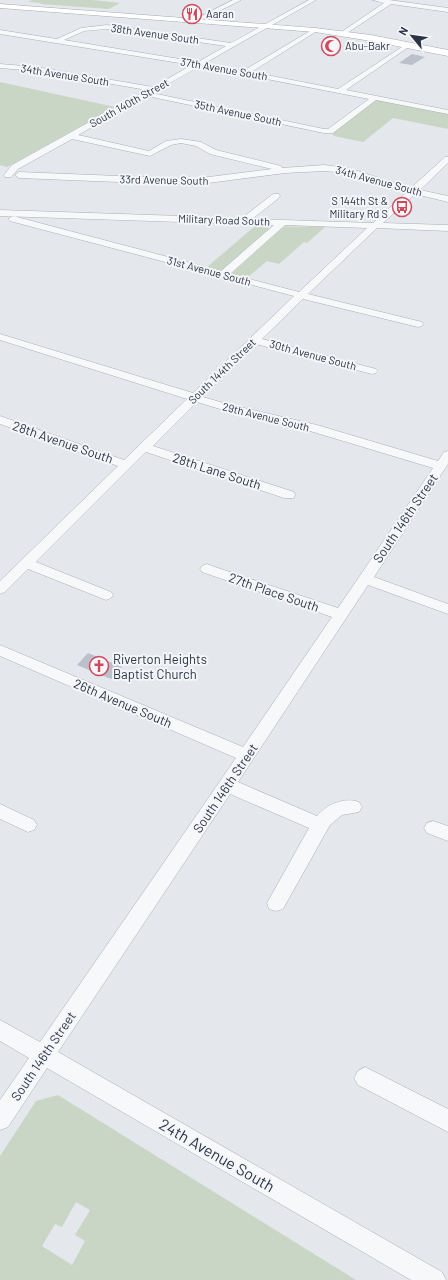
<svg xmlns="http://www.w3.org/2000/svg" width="448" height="1280" font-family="Barlow,sans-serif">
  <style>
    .green { fill: #c9d6c5; fill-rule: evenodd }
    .building { fill: #bbc0ca }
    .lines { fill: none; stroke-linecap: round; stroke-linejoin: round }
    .minor-casing { stroke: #a9aeb7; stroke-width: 1 }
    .major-casing { stroke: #a3abb8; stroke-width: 1 }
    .minor { fill: #f7f8fa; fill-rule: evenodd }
    .major { fill: #fff; fill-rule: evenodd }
    .labels { text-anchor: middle; stroke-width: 4; stroke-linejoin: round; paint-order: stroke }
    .far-poi-label { font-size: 11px; fill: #2b3445; stroke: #f4f6f9; text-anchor: start }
    .far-street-label { font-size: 11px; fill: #2b3445; stroke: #f4f6f9 }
    .street-label { font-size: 13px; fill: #2b3445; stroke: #f4f6f9 }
    .poi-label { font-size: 13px; fill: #2b3445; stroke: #f4f6f9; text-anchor: start }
    .near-street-label { font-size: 16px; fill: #2b3445; stroke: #f4f6f9 }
  </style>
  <rect width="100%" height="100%" fill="#e4e7ec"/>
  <g class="green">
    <path d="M32 0H93L120 3 109 9 40 4 42 3 28 2Z"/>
    <path d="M0 82 115 107 7 167 0 165Z"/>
    <path d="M378 100 448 114V129L393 118 363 142 334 136 332 133 374 101Z"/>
    <path d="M255 226 325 227 307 243 304 242 279 264 267 261 247 278 206 268Z"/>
    <path d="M58 1095 356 1280H0V1156L36 1101ZM76 1202 90 1210 75 1235 85 1241 72 1265 42 1246 55 1224 62 1227Z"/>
  </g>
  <g class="building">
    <path d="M412 54 425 57 412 65 399 63Z"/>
    <path d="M88 653 122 667 111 679 77 665Z"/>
  </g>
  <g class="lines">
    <defs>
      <g id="minor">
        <path d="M233 0H241L199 21 194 20Z"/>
        <path d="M309 0H316L205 63 243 71 315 28 317 29V31L251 72 338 89 408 43 411 45 410 46 346 90 448 110V114L376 100 333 133H324L147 96 78 135 149 151 166 141 181 139 201 142 216 150 281 166 282 168 324 165 348 168 411 188 445 157H448V163L420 190 448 196V202L415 194 383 223 448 225V231L377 228 308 294 422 322 423 324 422 326 418 327 303 299 262 339 376 369 378 371 376 373 372 374 256 344 203 397 227 404 317 425 438 461 444 452 448 451V464L374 577 448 604V614L368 585 238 782 317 816C327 804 344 797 359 802L362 807 359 812 342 815 330 825 283 909 276 911 269 909 267 903 309 828 230 794 58 1052 442 1272 446 1280H411L47 1068 8 1127 0 1130V1100L29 1058 0 1041V1020L40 1042 236 758 0 656V645L243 747 332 617 202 572 200 569 202 566 207 564 212 566 338 608 433 468 310 431 220 409 197 402 153 446 294 492 295 495 294 498H284L146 452 36 562 111 592 113 595 111 598 106 600 101 598 28 569 5 592 0 594V581L118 466 0 424V416L124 460 187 399 0 340V334L193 393 294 296 10 221 8 219 13 216 221 271 274 225 0 216V210L242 218 273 194H279L280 196 279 198 252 219 373 223 407 192 347 173 324 171 285 173 193 185 19 178 15 175 19 172 193 179 272 169 210 154 196 146 181 143 171 145 150 156 72 139 18 169 11 177H5L4 175 12 165 147 90 36 71 0 68V64L36 67 153 87 192 65 0 34V30L57 39 81 28 107 25 231 43ZM107 29 226 46 198 62 64 40 84 31ZM200 66 369 99 328 129H324L152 93ZM285 225 367 228 299 292 230 274Z"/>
        <path d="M373 0H389L448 8V12L391 4 344 35H340V33L384 3Z"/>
        <path d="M0 804 34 820 37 825 34 830 28 832 0 819Z"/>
        <path d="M433 821 448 826V841L427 833 424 828 427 823Z"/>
        <path d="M365 1067 448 1109V1132L358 1085 354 1078 358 1071Z"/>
      </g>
      <path id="major" d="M0 4 315 28 371 35 448 50V56L371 41 315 32 0 8Z"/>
    </defs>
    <use href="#minor" class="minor-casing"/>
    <use href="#major" class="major-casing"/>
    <use href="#minor" class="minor"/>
    <use href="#major" class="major"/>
  </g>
  <defs>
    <symbol id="restaurant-ring" viewBox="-11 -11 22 22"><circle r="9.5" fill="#f4f6f9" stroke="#d1495b" stroke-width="1.5"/><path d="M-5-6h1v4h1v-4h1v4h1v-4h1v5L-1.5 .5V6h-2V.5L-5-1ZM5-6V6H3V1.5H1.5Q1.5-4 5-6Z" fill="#d1495b"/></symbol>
    <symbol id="mosque-ring" viewBox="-11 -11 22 22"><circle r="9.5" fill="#f4f6f9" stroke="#d1495b" stroke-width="1.5"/><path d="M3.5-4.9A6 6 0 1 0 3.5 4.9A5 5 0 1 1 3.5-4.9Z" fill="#d1495b"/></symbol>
    <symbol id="bus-ring" viewBox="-11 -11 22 22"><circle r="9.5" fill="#f4f6f9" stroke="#d1495b" stroke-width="1.5"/><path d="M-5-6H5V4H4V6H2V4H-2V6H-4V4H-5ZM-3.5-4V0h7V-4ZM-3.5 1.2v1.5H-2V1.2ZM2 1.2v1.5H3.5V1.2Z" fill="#d1495b"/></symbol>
    <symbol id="church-ring" viewBox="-11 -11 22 22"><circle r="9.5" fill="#f4f6f9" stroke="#d1495b" stroke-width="1.5"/><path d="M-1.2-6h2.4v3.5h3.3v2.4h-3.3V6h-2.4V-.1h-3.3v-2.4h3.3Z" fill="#d1495b"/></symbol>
  </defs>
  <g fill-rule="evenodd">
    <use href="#restaurant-ring" x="181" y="3" width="22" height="22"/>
    <use href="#mosque-ring" x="320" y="35" width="22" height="22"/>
    <use href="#bus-ring" x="391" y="196" width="22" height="22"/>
    <use href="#church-ring" x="88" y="655" width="22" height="22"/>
  </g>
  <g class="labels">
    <g class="far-poi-label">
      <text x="206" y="18">Aaran</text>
      <text x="345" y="50">Abu-Bakr</text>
      <text x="388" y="205" text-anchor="end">S 144th St &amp;<tspan x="388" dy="13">Military Rd S</tspan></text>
    </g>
    <g class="far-street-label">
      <text transform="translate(155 34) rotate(8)" y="4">38th Avenue South</text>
      <text transform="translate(224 69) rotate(10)" y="4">37th Avenue South</text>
      <text transform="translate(65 75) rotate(9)" y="4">34th Avenue South</text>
      <text transform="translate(129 103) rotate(-29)" y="4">South 140th Street</text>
      <text transform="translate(238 113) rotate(12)" y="4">35th Avenue South</text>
      <text transform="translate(164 180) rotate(1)" y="4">33rd Avenue South</text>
      <text transform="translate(379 181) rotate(15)" y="4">34th Avenue South</text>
      <text transform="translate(224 220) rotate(2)" y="4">Military Road South</text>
      <text transform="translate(209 271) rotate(15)" y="4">31st Avenue South</text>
      <text transform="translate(313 355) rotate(15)" y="4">30th Avenue South</text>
      <text transform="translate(222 371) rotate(-44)" y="4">South 144th Street</text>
      <text transform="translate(266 417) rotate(14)" y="4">29th Avenue South</text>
    </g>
    <g class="street-label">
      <text transform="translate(63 442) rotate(19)" y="5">28th Avenue South</text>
      <text transform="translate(217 471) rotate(18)" y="5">28th Lane South</text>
      <text transform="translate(405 518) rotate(-56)" y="5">South 146th Street</text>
      <text transform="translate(274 592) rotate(19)" y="5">27th Place South</text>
      <text transform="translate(123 703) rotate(23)" y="5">26th Avenue South</text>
      <text transform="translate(225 788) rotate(-56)" y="5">South 146th Street</text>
      <text transform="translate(43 1056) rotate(-56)" y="5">South 146th Street</text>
    </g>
    <g class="poi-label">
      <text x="113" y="664">Riverton Heights<tspan x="113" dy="15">Baptist Church</tspan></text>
    </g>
    <g class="near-street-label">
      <text transform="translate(217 1155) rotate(30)" y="6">24th Avenue South</text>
    </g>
  </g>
  <g transform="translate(412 36) rotate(299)" stroke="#f4f6f9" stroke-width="3" paint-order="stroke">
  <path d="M0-3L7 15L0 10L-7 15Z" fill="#2b3445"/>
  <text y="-6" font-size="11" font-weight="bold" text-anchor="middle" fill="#2b3445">N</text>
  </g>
</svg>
